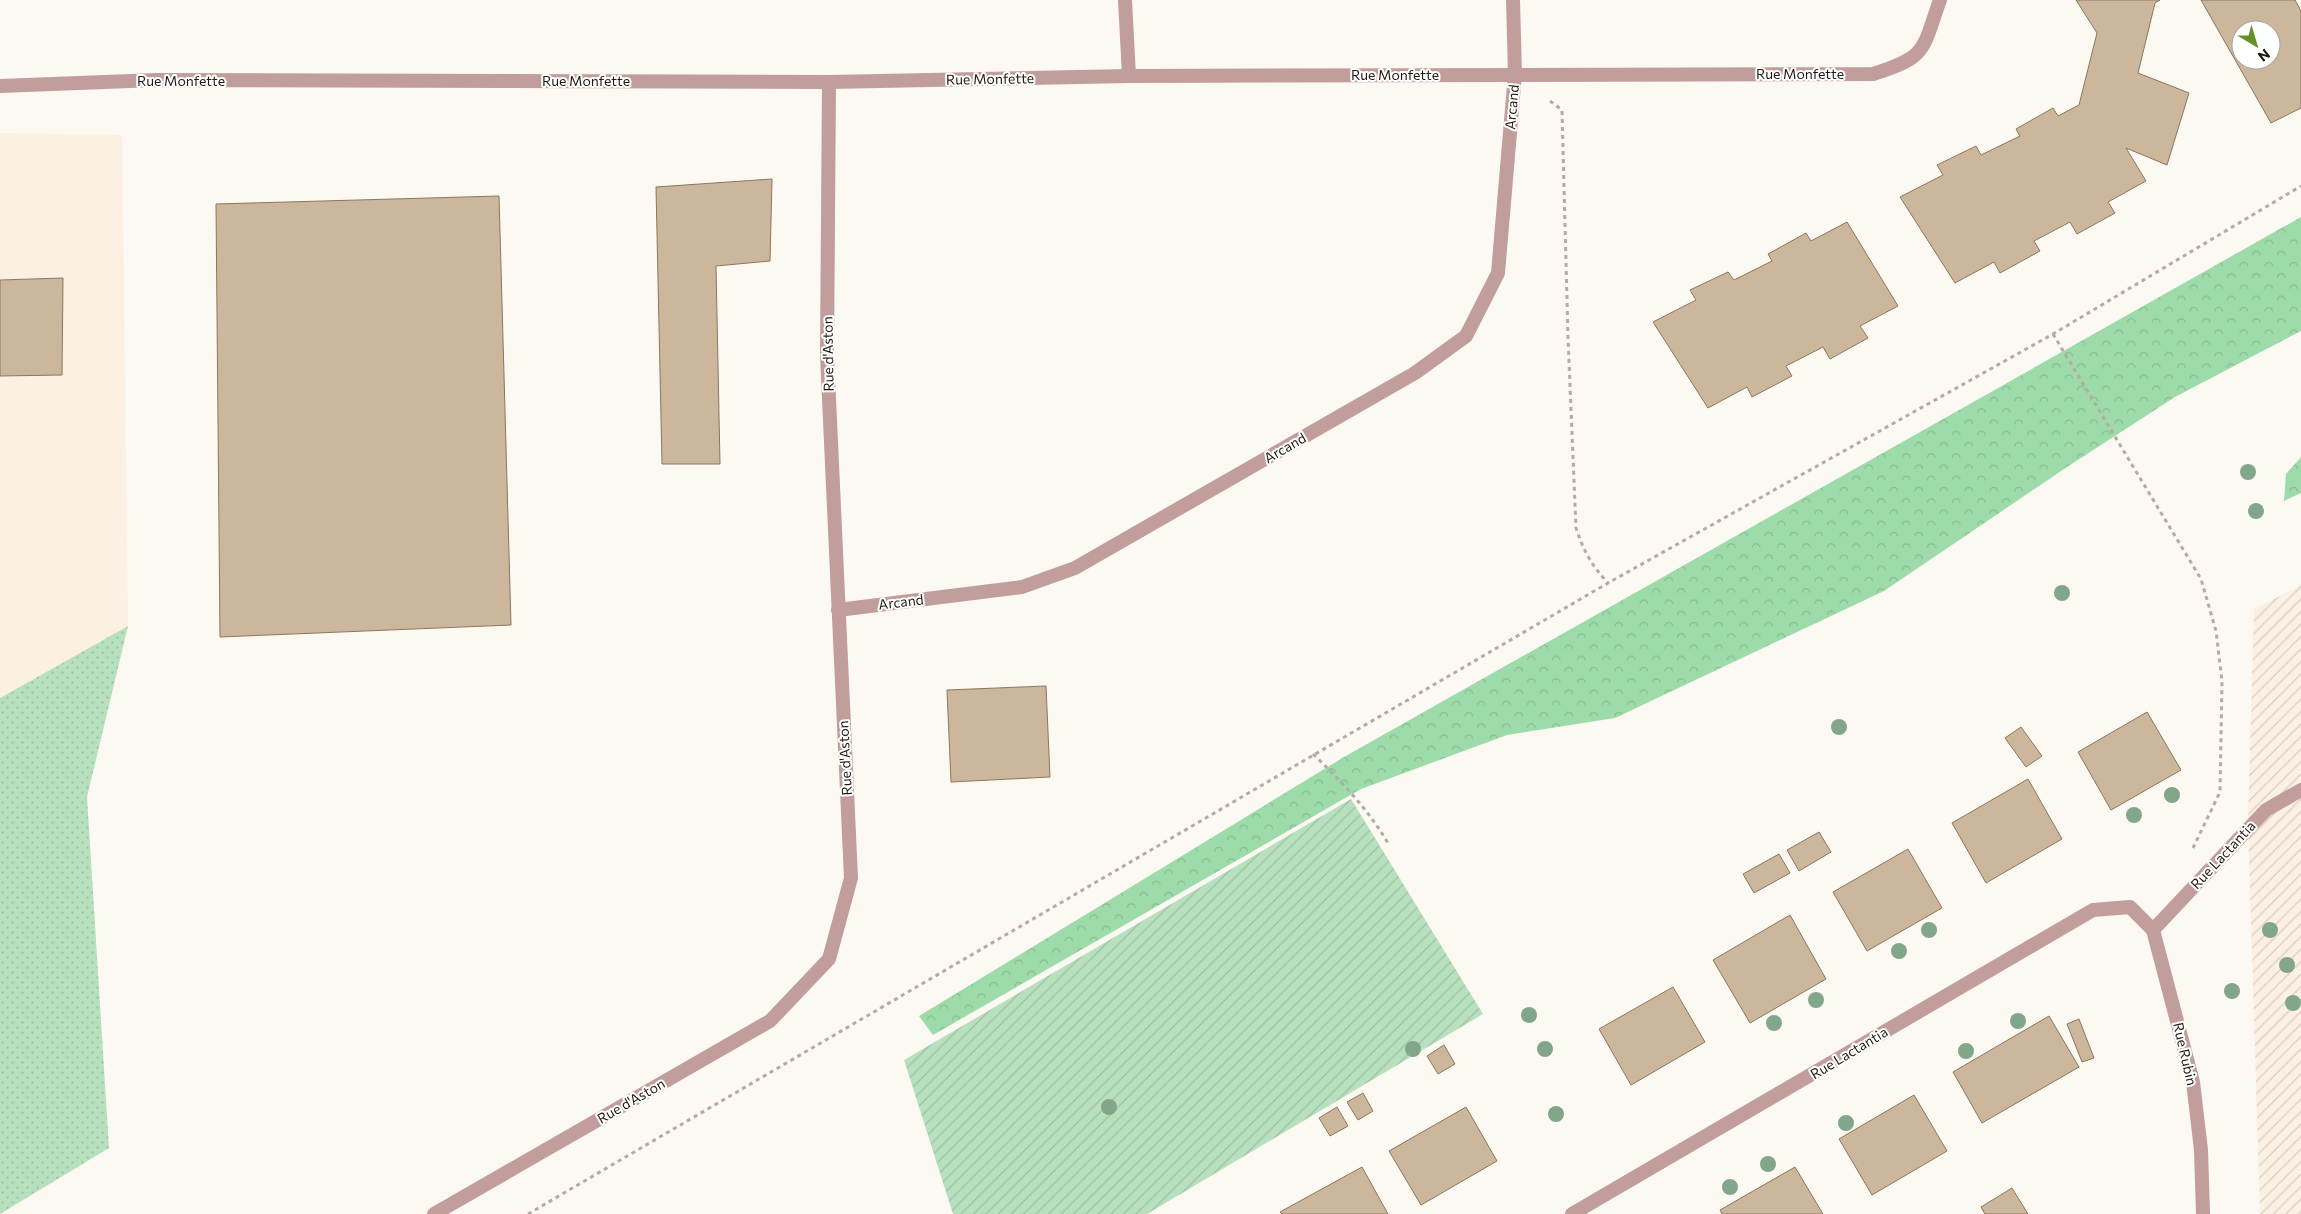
<svg xmlns="http://www.w3.org/2000/svg" width="2301" height="1214" font-family="Commissioner,sans-serif">
  <style>
    .built { fill: #fbf0e2 }
    .industrial { fill: url(#industrial-furrows) }
    .forest { fill: url(#forest-crowns) }
    .park { fill: url(#park-dots) }
    .garden { fill: url(#garden-furrows) }
    .building { fill: #cdb79c; stroke: #8b775d; fill-rule: evenodd }
    .lines { fill: none; stroke-linecap: round; stroke-linejoin: round }
    .path { stroke: #b2aca5; stroke-width: 3; stroke-dasharray: 4 4; stroke-linecap: butt }
    .service { stroke: #c19d9c; stroke-width: 14 }
    .minor { stroke: #c19d9c; stroke-width: 14 }
    .tree { fill: #82a68a }
    .labels { text-anchor: middle; stroke-width: 4; stroke-linejoin: round; paint-order: stroke }
    .street-label { font-size: 14px; fill: #21190f; stroke: #fff }
  </style>
  <defs>
    <pattern id="industrial-furrows" width="10" height="10" patternUnits="userSpaceOnUse" patternTransform="scale(1.25)"><rect width="10" height="10" fill="#fbf0e2"/><path d="M-1 1l2-2M0 10L10 0M9 11l2-2" fill="none" stroke="#d7cdc1"/></pattern>
    <pattern id="forest-crowns" width="20" height="18" patternUnits="userSpaceOnUse" patternTransform="scale(1.25)"><rect width="20" height="18" fill="#9ddcaa"/><path d="M2 6a3 3 0 1 1 6 0M12 15a3 3 0 1 1 6 0" fill="none" stroke="#87bc91"/></pattern>
    <pattern id="park-dots" width="8" height="8" patternUnits="userSpaceOnUse" patternTransform="scale(1.25)"><rect width="8" height="8" fill="#b7e0be"/><path d="M2 2h.1M6 6h.1" fill="none" stroke="#9dc0a2" stroke-width="1.8" stroke-linecap="round"/></pattern>
    <pattern id="garden-furrows" width="10" height="10" patternUnits="userSpaceOnUse" patternTransform="scale(1.25)"><rect width="10" height="10" fill="#b7e0be"/><path d="M-1 1l2-2M0 10L10 0M9 11l2-2" fill="none" stroke="#9dc0a2"/></pattern>
  </defs>
  <rect width="100%" height="100%" fill="#fcf8f2"/>
  <path class="built" d="M0 133 122 135 128 626 0 698Z"/>
  <path class="industrial" d="M2301 585V1214H2260L2248 821 2254 609Z"/>
  <g class="forest">
    <path d="M2301 217V331L2175 397 2067 467 1884 591 1615 718 1507 735 1361 789 933 1035 919 1016 1344 757Z"/>
    <path d="M2301 457V493L2284 501 2286 474Z"/>
  </g>
  <path class="park" d="M128 626 87 797 109 1148 0 1214V698Z"/>
  <path class="garden" d="M1351 799 1483 1014 1147 1214H953L904 1060Z"/>
  <g class="building">
    <path d="M2076 0H2160L2155 3 2138 73 2189 93 2167 165 2126 148 2146 181 2108 202 2115 213 2077 234 2070 222 2034 241 2040 251 2000 273 1994 262 1955 283 1900 197 1943 175 1937 165 1976 146 1981 155 2020 136 2016 129 2053 108 2058 116 2079 105 2097 33Z"/>
    <path d="M2201 0H2295L2301 11V108L2271 123ZM2241 30H2271V60H2241Z"/>
    <path d="M772 179 770 261 716 266 720 464H662L656 187Z"/>
    <path d="M499 196 511 625 220 637 216 204Z"/>
    <path d="M1847 222 1898 306 1860 326 1868 338 1830 359 1823 347 1786 366 1792 376 1752 397 1747 387 1708 408 1653 322 1696 300 1690 290 1728 272 1734 280 1772 261 1768 254 1806 233 1811 241Z"/>
    <path d="M63 278 62 375 0 376V280Z"/>
    <path d="M1046 686 1050 777 951 782 947 690Z"/>
    <path d="M2147 712 2181 770 2111 810 2078 752Z"/>
    <path d="M2021 727 2042 756 2026 767 2005 738Z"/>
    <path d="M2028 779 2062 839 1986 883 1952 823Z"/>
    <path d="M1819 832 1831 852 1799 871 1787 850Z"/>
    <path d="M1908 849 1942 908 1867 951 1833 892Z"/>
    <path d="M1779 854 1790 873 1754 893 1743 874Z"/>
    <path d="M1790 915 1826 979 1750 1023 1713 960Z"/>
    <path d="M1673 987 1705 1042 1631 1085 1599 1029Z"/>
    <path d="M2049 1016 2079 1067 1982 1123 1953 1072Z"/>
    <path d="M2079 1019 2094 1058 2082 1062 2067 1024Z"/>
    <path d="M1444 1045 1455 1064 1438 1074 1427 1056Z"/>
    <path d="M1363 1093 1373 1111 1358 1120 1347 1102Z"/>
    <path d="M1914 1095 1947 1151 1872 1195 1839 1139Z"/>
    <path d="M1337 1107 1348 1126 1330 1136 1319 1118Z"/>
    <path d="M1466 1107 1497 1161 1421 1205 1389 1151Z"/>
    <path d="M1362 1167 1388 1214H1282L1280 1212Z"/>
    <path d="M1795 1167 1823 1214H1722L1720 1210Z"/>
    <path d="M2012 1188 2028 1214H1985L1981 1207Z"/>
  </g>
  <g class="lines">
    <g class="path">
      <path d="M1550 101 1562 110 1568 337 1576 528C1583 550 1592 566 1608 583"/>
      <path d="M2053 334 2201 579 2216 631 2222 681 2220 792 2193 848"/>
      <path d="M1313 754C1342 782 1369 810 1389 845"/>
      <path d="M528 1214 1608 583 2053 334 2301 186"/>
    </g>
    <path class="service" d="M2153 930 2266 810 2301 790"/>
    <g class="minor">
      <path d="M1125 0 1129 76"/>
      <path d="M0 86 157 80 829 82 1129 76 1873 74C1928 57 1922 50 1940 0"/>
      <path d="M838 610 1022 587 1075 568 1415 373 1466 336 1498 273 1515 74 1513 0"/>
      <path d="M434 1214 770 1021 829 959 851 878 827 355 829 82"/>
      <path d="M1572 1214 2093 910 2130 907 2153 930 2193 1082 2201 1150 2203 1214"/>
    </g>
  </g>
  <g class="tree">
    <circle cx="2248" cy="472" r="8"/>
    <circle cx="2256" cy="511" r="8"/>
    <circle cx="2062" cy="593" r="8"/>
    <circle cx="1839" cy="727" r="8"/>
    <circle cx="2172" cy="795" r="8"/>
    <circle cx="2134" cy="815" r="8"/>
    <circle cx="1929" cy="930" r="8"/>
    <circle cx="2270" cy="930" r="8"/>
    <circle cx="1899" cy="951" r="8"/>
    <circle cx="2287" cy="965" r="8"/>
    <circle cx="2232" cy="991" r="8"/>
    <circle cx="1816" cy="1000" r="8"/>
    <circle cx="2293" cy="1003" r="8"/>
    <circle cx="1529" cy="1015" r="8"/>
    <circle cx="2018" cy="1021" r="8"/>
    <circle cx="1774" cy="1023" r="8"/>
    <circle cx="1413" cy="1049" r="8"/>
    <circle cx="1545" cy="1049" r="8"/>
    <circle cx="1966" cy="1051" r="8"/>
    <circle cx="1109" cy="1107" r="8"/>
    <circle cx="1556" cy="1114" r="8"/>
    <circle cx="1846" cy="1123" r="8"/>
    <circle cx="1768" cy="1164" r="8"/>
    <circle cx="1730" cy="1187" r="8"/>
  </g>
  <g class="labels">
    <g class="street-label">
      <text x="1800" y="79">Rue Monfette</text>
      <text x="1395" y="80">Rue Monfette</text>
      <text transform="translate(990 79) rotate(-1)" y="5">Rue Monfette</text>
      <text x="181" y="86">Rue Monfette</text>
      <text x="586" y="86">Rue Monfette</text>
      <text transform="translate(1512 107) rotate(-85)" y="5">Arcand</text>
      <text transform="translate(828 354) rotate(-91)" y="5">Rue d'Aston</text>
      <text transform="translate(1285 448) rotate(-30)" y="5">Arcand</text>
      <text transform="translate(901 602) rotate(-7)" y="5">Arcand</text>
      <text transform="translate(845 758) rotate(-93)" y="5">Rue d'Aston</text>
      <text transform="translate(2223 855) rotate(-47)" y="5">Rue Lactantia</text>
      <text transform="translate(1849 1053) rotate(-31)" y="5">Rue Lactantia</text>
      <text transform="translate(2185 1054) rotate(77)" y="5">Rue Rubin</text>
      <text transform="translate(631 1101) rotate(-30)" y="5">Rue d'Aston</text>
    </g>
  </g>
  <g transform="translate(2256 45) rotate(142)"><circle r="24" fill="#ffffff" stroke="#a6a39f"/>
  <path d="M0-4L9 19L0 12L-9 19Z" fill="#619127"/>
  <text y="-8" font-size="14" font-weight="bold" text-anchor="middle" fill="#21190f">N</text>
  </g>
</svg>
